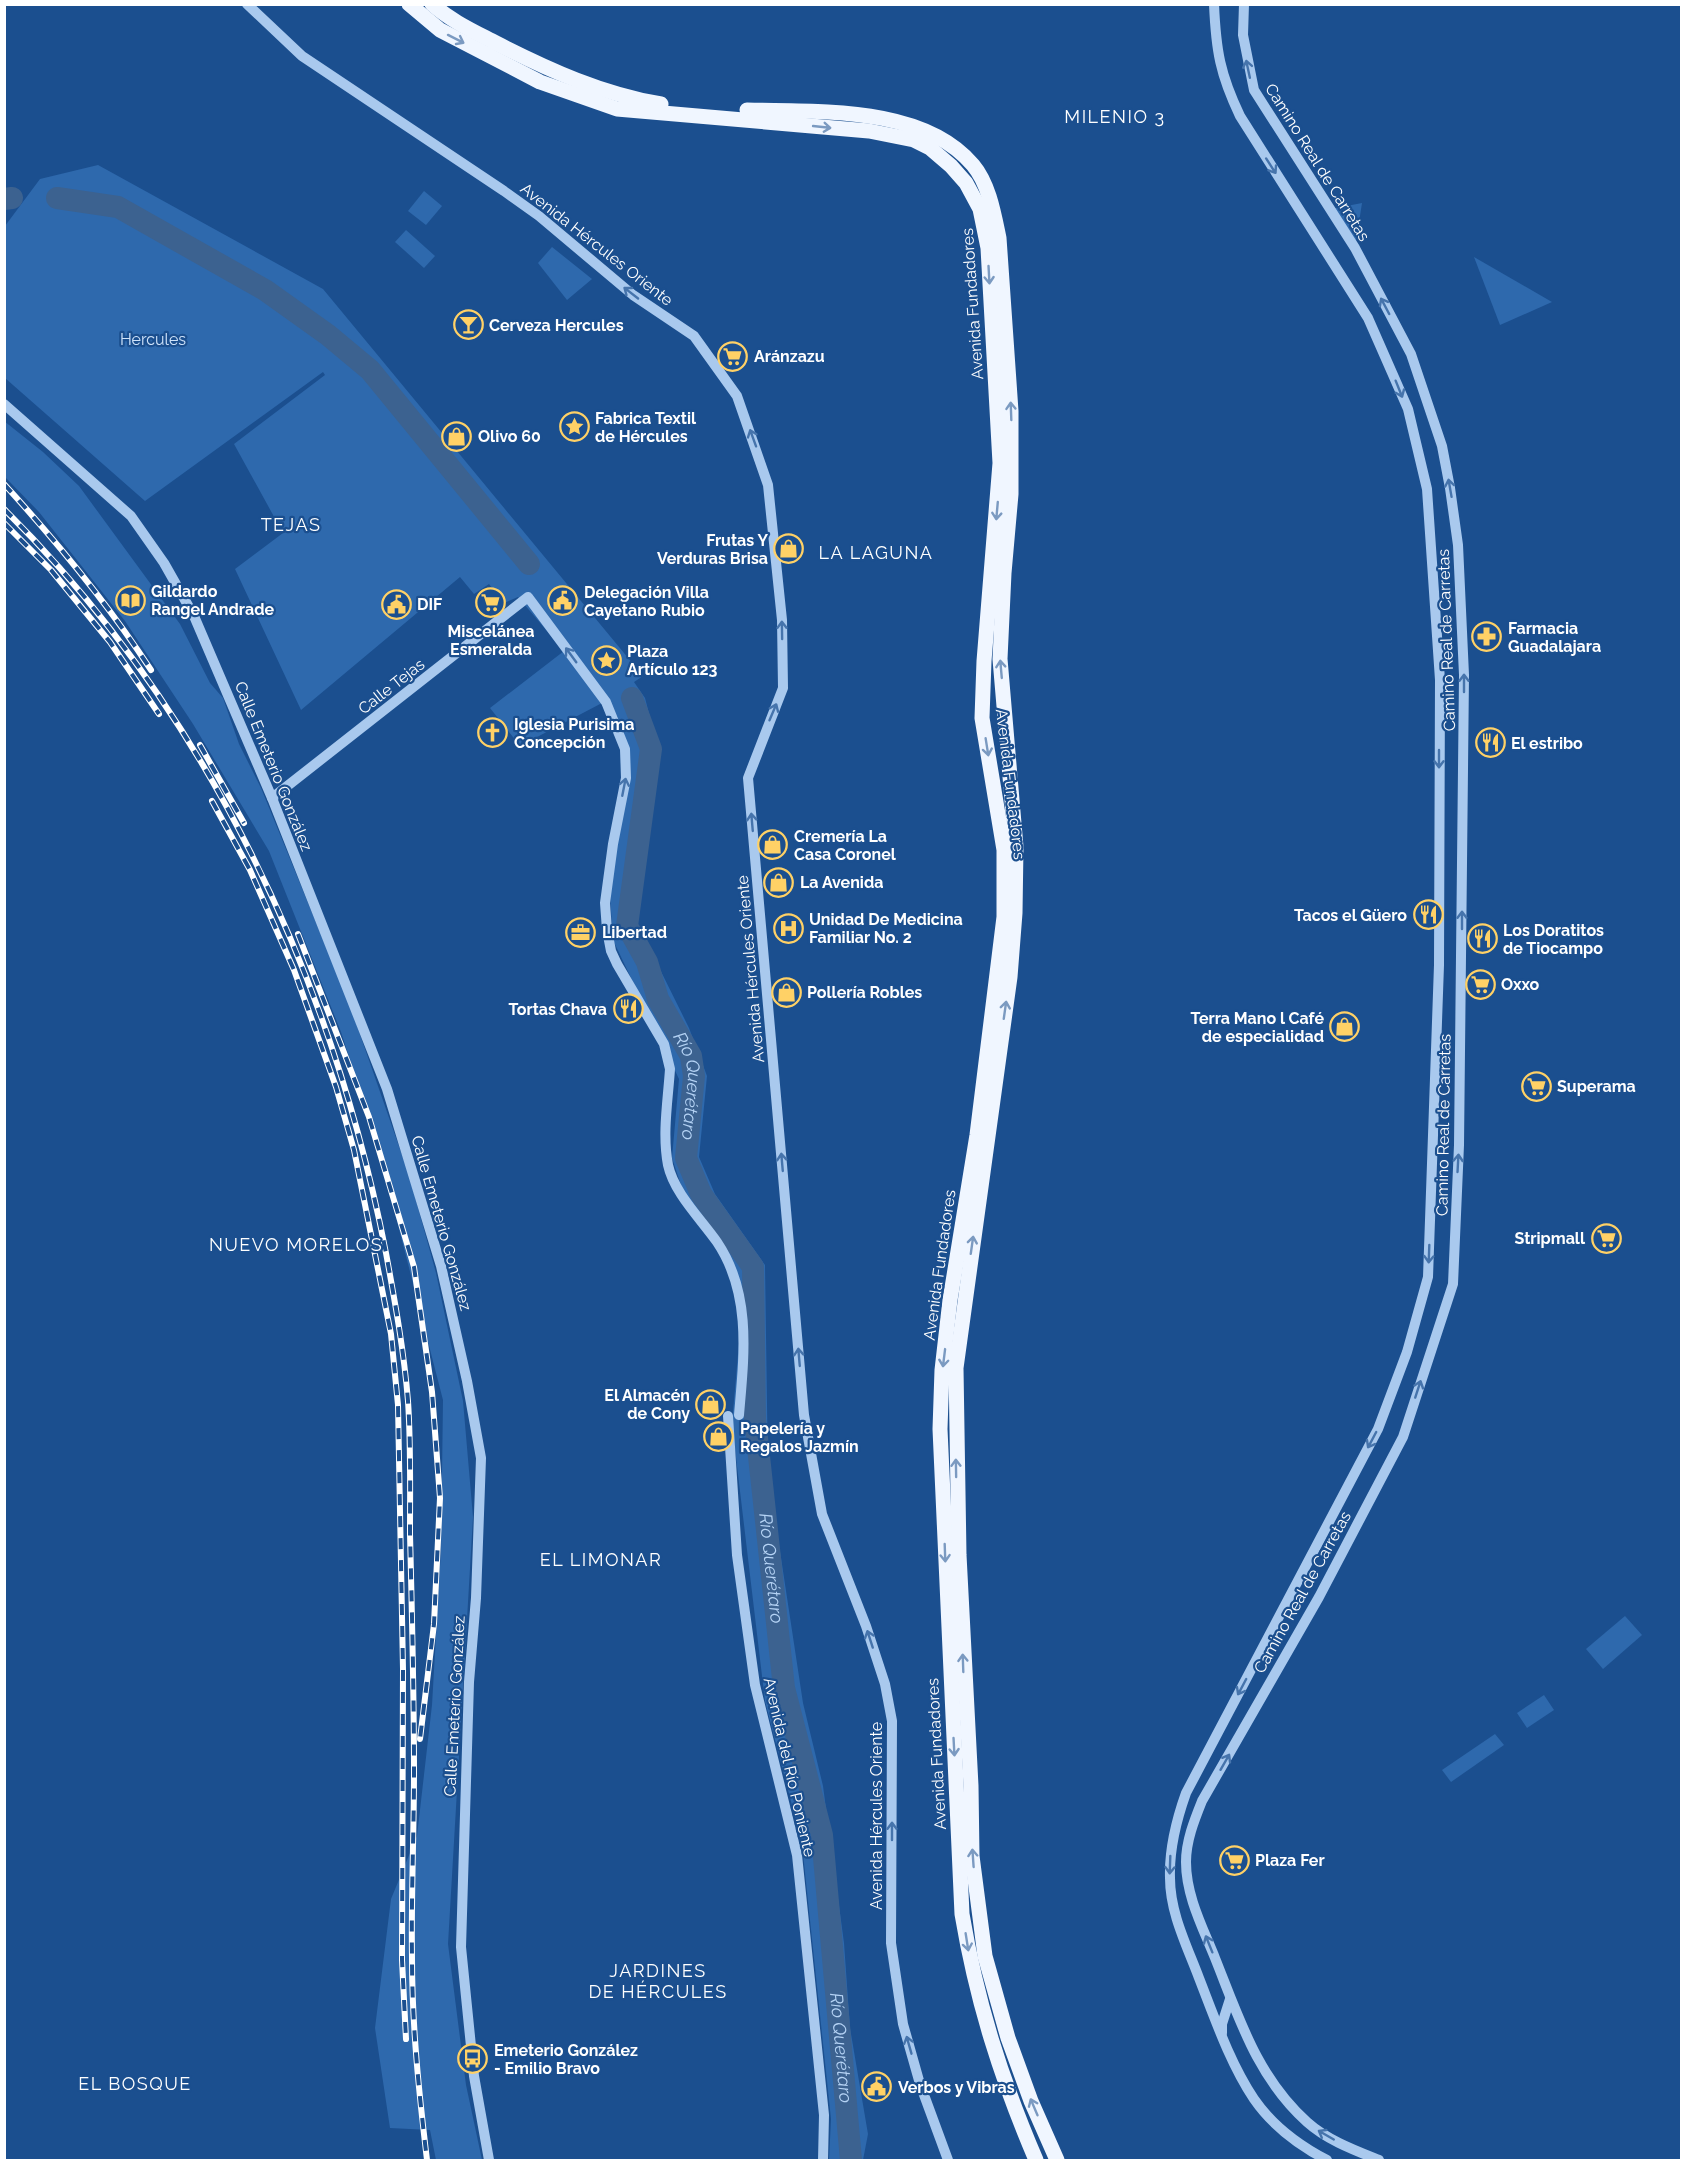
<svg xmlns="http://www.w3.org/2000/svg" width="1686" height="2165" font-family="Raleway,sans-serif">
  <style>
    .green { fill: #2e69ad }
    .lines { fill: none; stroke-linecap: round; stroke-linejoin: round }
    .river { stroke: #3c6290; stroke-width: 22 }
    .minor { stroke: #a9c9ee; stroke-width: 10 }
    .major { stroke: #f0f6ff; stroke-width: 15 }
    .rail-casing { stroke: #fff; stroke-width: 6 }
    .rail { stroke: #1b4f8f; stroke-width: 4; stroke-dasharray: 11; stroke-linecap: butt }
    .oneway { stroke: #7b9ac1 }
    .oneway2 { stroke: #4674ac }
    .labels { text-anchor: middle; stroke-width: 4.5; stroke-linejoin: round; paint-order: stroke }
    .street-label { font-size: 16px; fill: #fff; stroke: #1b4f8f }
    .poi-label { font-size: 16px; font-weight: bold; fill: #fff; stroke: #1b4f8f; text-anchor: start }
    .park-label { font-size: 16px; fill: #cfe3fa; stroke: #1b4f8f }
    .neighbourhood-label { font-size: 18px; letter-spacing: 1.5px; fill: #fff; stroke: #1b4f8f }
    .water-label { font-size: 18px; font-style: italic; fill: #b5d3f5; stroke: #1b4f8f }
  </style>
  <rect width="100%" height="100%" fill="#1b4f8f"/>
  <g class="green">
    <path d="M98 165 323 289 643 676 634 682 645 698 658 748 637 923 689 1028 707 1076 699 1157 715 1194 765 1265 768 1472 803 1703 823 1786 844 1943 850 2028 868 2134 863 2160H829L831 2119 802 1844 765 1701 732 1424 743 1296 681 1185 672 1158 679 1079 613 940 610 896 628 759 602 703 520 746 490 708 564 651 518 597 504 603 489 584 474 594 460 577 301 710 235 569 283 533 234 444 325 375 323 372 145 501 5 378V226L40 179Z"/>
    <path d="M424 191 442 206 426 225 408 211Z"/>
    <path d="M1362 203 1355 248 1331 209Z"/>
    <path d="M406 230 435 256 424 268 395 242Z"/>
    <path d="M552 247 592 279 567 300 538 263Z"/>
    <path d="M1474 257 1552 302 1500 325Z"/>
    <path d="M4 421 43 452 79 486 180 624 210 683 223 698 239 744 261 788 349 1003 409 1175 436 1273 463 1401 473 1517 448 1944 466 2085 482 2160H436L430 2130 390 2128 375 2028 391 1899 417 1836 432 1705 441 1549 443 1400 378 1147 341 1032 269 851 193 724 125 621 39 512 5 477Z"/>
    <path d="M1625 1616 1642 1635 1603 1669 1586 1649Z"/>
    <path d="M1544 1695 1554 1710 1527 1728 1517 1713Z"/>
    <path d="M1495 1734 1504 1745 1451 1782 1442 1770Z"/>
  </g>
  <g class="lines">
    <g class="river">
      <path d="M57 198 118 207 265 290 328 335 370 370 529 564"/>
      <path d="M4 199 12 198"/>
      <path id="s1" d="M632 698 651 749 627 926 647 962 658 999 691 1056 694 1076 686 1158 701 1194 753 1267 755 1419 784 1688 822 1835 851 2160"/>
    </g>
    <g class="minor">
      <path d="M247 4 302 56 504 191 539 216 633 295 694 336 737 396 768 485 782 620 783 688 748 778 804 1415 822 1514 866 1626 885 1684 892 1721 891 1943 903 2024 920 2084 948 2160"/>
      <path d="M1214 4C1216 51 1220 74 1240 116L1368 318 1408 409 1427 489 1440 680 1439 965 1428 1277 1407 1352 1378 1429 1186 1793C1176 1821 1169 1848 1170 1878 1170 1913 1187 1946 1199 1978 1215 2019 1230 2063 1254 2099 1272 2125 1300 2146 1327 2160"/>
      <path d="M1244 4 1243 35 1254 90 1355 248 1411 354 1442 446 1450 488 1458 545 1464 675 1459 1145 1453 1284 1403 1437 1319 1597 1202 1801C1194 1821 1186 1841 1186 1862 1186 1896 1203 1928 1215 1958 1239 2018 1257 2077 1307 2122 1327 2140 1354 2150 1379 2160"/>
      <path d="M4 404 131 516 164 563 194 616 272 798 387 1089 441 1266 467 1381 481 1458 476 1598 469 1682 461 1947 474 2076 489 2160"/>
      <path d="M272 798 528 597 606 702 625 749 626 778 613 844 605 903 607 930 611 951 617 964 664 1044 670 1069C668 1100 662 1134 668 1165 674 1193 701 1219 717 1242 752 1294 744 1356 739 1415"/>
      <path d="M728 1416 737 1555 755 1685 797 1855 824 2115 823 2160"/>
      <path d="M1222 2033V2024L1230 1999"/>
    </g>
    <g class="major">
      <path d="M409 4 440 30 540 82 617 109 869 131 914 140 930 148 951 166 966 183 980 209 988 248 1000 463 984 661 982 718 1004 850V917L977 1135 950 1300 942 1370 940 1429 962 1914C977 2003 1001 2078 1036 2160"/>
      <path d="M432 4C451 21 473 31 496 43 549 70 602 94 661 104"/>
      <path d="M747 110C817 112 923 105 973 165 989 184 994 214 999 238L1011 411V494L1004 573 1000 659 1016 847 1015 913 1010 977 956 1368 959 1555 971 1786 972 1856 985 1956 1008 2038 1031 2101 1057 2160"/>
    </g>
    <defs>
      <g id="rail">
        <path d="M4 484C57 542 108 604 151 670"/>
        <path d="M4 509C206 709 332 976 386 1253 395 1302 404 1351 408 1401 411 1445 410 1490 410 1534 412 1613 414 1693 414 1772 414 1834 411 1896 412 1958 412 2026 419 2093 427 2160"/>
        <path d="M4 523 51 570 110 642 159 714"/>
        <path d="M200 745 244 823"/>
        <path d="M212 801 250 870 294 970 336 1087 354 1150 391 1334 398 1405 403 1669 402 1960 406 2039"/>
        <path d="M298 934 369 1117 414 1267 432 1392 440 1498 434 1624 420 1739"/>
      </g>
    </defs>
    <use href="#rail" class="rail-casing"/>
    <use href="#rail" class="rail"/>
  </g>
  <defs><path id="oneway-shaft" d="M-6 0H5M1.5-3L5.5 0L1.5 3" fill="none" stroke-width="1.6" stroke-linecap="round" stroke-linejoin="round" transform="scale(1.5)"/></defs>
  <g class="oneway">
    <use href="#oneway-shaft" transform="translate(456 39) rotate(27)"/>
    <use href="#oneway-shaft" transform="translate(822 127) rotate(6)"/>
    <use href="#oneway-shaft" transform="translate(989 275) rotate(87)"/>
    <use href="#oneway-shaft" transform="translate(1011 411) rotate(-92)"/>
    <use href="#oneway-shaft" transform="translate(997 511) rotate(95)"/>
    <use href="#oneway-shaft" transform="translate(1001 669) rotate(-95)"/>
    <use href="#oneway-shaft" transform="translate(987 747) rotate(81)"/>
    <use href="#oneway-shaft" transform="translate(1005 1010) rotate(-82)"/>
    <use href="#oneway-shaft" transform="translate(972 1245) rotate(-82)"/>
    <use href="#oneway-shaft" transform="translate(944 1358) rotate(97)"/>
    <use href="#oneway-shaft" transform="translate(956 1468) rotate(-91)"/>
    <use href="#oneway-shaft" transform="translate(945 1553) rotate(88)"/>
    <use href="#oneway-shaft" transform="translate(963 1663) rotate(-92)"/>
    <use href="#oneway-shaft" transform="translate(954 1747) rotate(87)"/>
    <use href="#oneway-shaft" transform="translate(973 1858) rotate(-94)"/>
    <use href="#oneway-shaft" transform="translate(967 1942) rotate(81)"/>
    <use href="#oneway-shaft" transform="translate(1034 2107) rotate(-113)"/>
  </g>
  <g class="oneway2">
    <use href="#oneway-shaft" transform="translate(1248 69) rotate(-102)"/>
    <use href="#oneway-shaft" transform="translate(1271 166) rotate(57)"/>
    <use href="#oneway-shaft" transform="translate(631 293) rotate(-142)"/>
    <use href="#oneway-shaft" transform="translate(1385 306) rotate(-118)"/>
    <use href="#oneway-shaft" transform="translate(1399 389) rotate(68)"/>
    <use href="#oneway-shaft" transform="translate(753 438) rotate(-110)"/>
    <use href="#oneway-shaft" transform="translate(1450 488) rotate(-100)"/>
    <use href="#oneway-shaft" transform="translate(782 630) rotate(-91)"/>
    <use href="#oneway-shaft" transform="translate(571 655) rotate(-126)"/>
    <use href="#oneway-shaft" transform="translate(1464 683) rotate(-90)"/>
    <use href="#oneway-shaft" transform="translate(773 712) rotate(-67)"/>
    <use href="#oneway-shaft" transform="translate(1439 759) rotate(90)"/>
    <use href="#oneway-shaft" transform="translate(624 787) rotate(-79)"/>
    <use href="#oneway-shaft" transform="translate(752 822) rotate(-95)"/>
    <use href="#oneway-shaft" transform="translate(1462 920) rotate(-90)"/>
    <use href="#oneway-shaft" transform="translate(782 1162) rotate(-95)"/>
    <use href="#oneway-shaft" transform="translate(1458 1163) rotate(-87)"/>
    <use href="#oneway-shaft" transform="translate(1429 1254) rotate(92)"/>
    <use href="#oneway-shaft" transform="translate(799 1357) rotate(-95)"/>
    <use href="#oneway-shaft" transform="translate(1418 1389) rotate(-72)"/>
    <use href="#oneway-shaft" transform="translate(1372 1440) rotate(118)"/>
    <use href="#oneway-shaft" transform="translate(870 1639) rotate(-108)"/>
    <use href="#oneway-shaft" transform="translate(1242 1687) rotate(118)"/>
    <use href="#oneway-shaft" transform="translate(1225 1762) rotate(-60)"/>
    <use href="#oneway-shaft" transform="translate(892 1831) rotate(-90)"/>
    <use href="#oneway-shaft" transform="translate(1170 1865) rotate(92)"/>
    <use href="#oneway-shaft" transform="translate(1209 1944) rotate(-112)"/>
    <use href="#oneway-shaft" transform="translate(909 2045) rotate(-106)"/>
    <use href="#oneway-shaft" transform="translate(1326 2135) rotate(-150)"/>
  </g>
  <defs>
    <symbol id="bar-ring" viewBox="-11 -11 22 22"><circle r="9.5" fill="#1b4f8f" stroke="#ffd166" stroke-width="1.5"/><path d="M-6-5H6L.8 .8V4.5H3.5V6h-7V4.5H-.8V.8Z" fill="#ffd166"/></symbol>
    <symbol id="supermarket-ring" viewBox="-11 -11 22 22"><circle r="9.5" fill="#1b4f8f" stroke="#ffd166" stroke-width="1.5"/><path d="M-6-5.5h2.5l.6 2H6L4.5 2H-2.5L-4.4-4H-6ZM-1.5 3.2a1.3 1.3 0 1 0 .1 0ZM3 3.2a1.3 1.3 0 1 0 .1 0Z" fill="#ffd166"/></symbol>
    <symbol id="sight-ring" viewBox="-11 -11 22 22"><circle r="9.5" fill="#1b4f8f" stroke="#ffd166" stroke-width="1.5"/><path d="M0-6L1.8-2.2L6-1.7L2.9 1.2L3.7 5.4L0 3.3L-3.7 5.4L-2.9 1.2L-6-1.7L-1.8-2.2Z" fill="#ffd166"/></symbol>
    <symbol id="shop-ring" viewBox="-11 -11 22 22"><circle r="9.5" fill="#1b4f8f" stroke="#ffd166" stroke-width="1.5"/><path d="M-5-2.5h2.3a2.7 3.5 0 0 1 5.4 0H5L5.5 6h-11ZM-1.5-2.5h3a1.5 2.3 0 0 0-3 0Z" fill="#ffd166"/></symbol>
    <symbol id="library-ring" viewBox="-11 -11 22 22"><circle r="9.5" fill="#1b4f8f" stroke="#ffd166" stroke-width="1.5"/><path d="M-6-4Q-3-5.5-.7-3.5V5Q-3 3-6 4ZM6-4Q3-5.5 .7-3.5V5Q3 3 6 4Z" fill="#ffd166"/></symbol>
    <symbol id="civic-ring" viewBox="-11 -11 22 22"><circle r="9.5" fill="#1b4f8f" stroke="#ffd166" stroke-width="1.5"/><path d="M-.6-6.5H3V-4.5H.6V-3L4-1V1h2V6H-6V1h2V-1L-.6-3ZM-1.2 2.5V6h2.4V2.5Z" fill="#ffd166"/></symbol>
    <symbol id="pharmacy-ring" viewBox="-11 -11 22 22"><circle r="9.5" fill="#1b4f8f" stroke="#ffd166" stroke-width="1.5"/><path d="M-2-6h4v4h4v4h-4v4h-4v-4h-4v-4h4Z" fill="#ffd166"/></symbol>
    <symbol id="church-ring" viewBox="-11 -11 22 22"><circle r="9.5" fill="#1b4f8f" stroke="#ffd166" stroke-width="1.5"/><path d="M-1.2-6h2.4v3.5h3.3v2.4h-3.3V6h-2.4V-.1h-3.3v-2.4h3.3Z" fill="#ffd166"/></symbol>
    <symbol id="restaurant-ring" viewBox="-11 -11 22 22"><circle r="9.5" fill="#1b4f8f" stroke="#ffd166" stroke-width="1.5"/><path d="M-5-6h1v4h1v-4h1v4h1v-4h1v5L-1.5 .5V6h-2V.5L-5-1ZM5-6V6H3V1.5H1.5Q1.5-4 5-6Z" fill="#ffd166"/></symbol>
    <symbol id="hospital-ring" viewBox="-11 -11 22 22"><circle r="9.5" fill="#1b4f8f" stroke="#ffd166" stroke-width="1.5"/><path d="M-5-5h3v3.5h4V-5h3V5h-3V1.5h-4V5h-3Z" fill="#ffd166"/></symbol>
    <symbol id="office-ring" viewBox="-11 -11 22 22"><circle r="9.5" fill="#1b4f8f" stroke="#ffd166" stroke-width="1.5"/><path d="M-6-3h4V-5.5h4V-3h4V5H-6ZM-1-4.5V-3h2v-1.5ZM-6 0V1H6V0Z" fill="#ffd166"/></symbol>
    <symbol id="bus-ring" viewBox="-11 -11 22 22"><circle r="9.5" fill="#1b4f8f" stroke="#ffd166" stroke-width="1.5"/><path d="M-5-6H5V4H4V6H2V4H-2V6H-4V4H-5ZM-3.5-4V0h7V-4ZM-3.5 1.2v1.5H-2V1.2ZM2 1.2v1.5H3.5V1.2Z" fill="#ffd166"/></symbol>
  </defs>
  <g fill-rule="evenodd">
    <use href="#bar-ring" x="452" y="308" width="33" height="33"/>
    <use href="#supermarket-ring" x="716" y="340" width="33" height="33"/>
    <use href="#sight-ring" x="558" y="410" width="33" height="33"/>
    <use href="#shop-ring" x="440" y="420" width="33" height="33"/>
    <use href="#shop-ring" x="772" y="532" width="33" height="33"/>
    <use href="#library-ring" x="114" y="584" width="33" height="33"/>
    <use href="#civic-ring" x="546" y="584" width="33" height="33"/>
    <use href="#supermarket-ring" x="474" y="586" width="33" height="33"/>
    <use href="#civic-ring" x="380" y="588" width="33" height="33"/>
    <use href="#pharmacy-ring" x="1470" y="620" width="33" height="33"/>
    <use href="#sight-ring" x="590" y="644" width="33" height="33"/>
    <use href="#church-ring" x="476" y="716" width="33" height="33"/>
    <use href="#restaurant-ring" x="1474" y="726" width="33" height="33"/>
    <use href="#shop-ring" x="756" y="828" width="33" height="33"/>
    <use href="#shop-ring" x="762" y="866" width="33" height="33"/>
    <use href="#restaurant-ring" x="1412" y="898" width="33" height="33"/>
    <use href="#hospital-ring" x="772" y="912" width="33" height="33"/>
    <use href="#office-ring" x="564" y="916" width="33" height="33"/>
    <use href="#restaurant-ring" x="1466" y="922" width="33" height="33"/>
    <use href="#supermarket-ring" x="1464" y="968" width="33" height="33"/>
    <use href="#shop-ring" x="770" y="976" width="33" height="33"/>
    <use href="#restaurant-ring" x="612" y="992" width="33" height="33"/>
    <use href="#shop-ring" x="1328" y="1010" width="33" height="33"/>
    <use href="#supermarket-ring" x="1520" y="1070" width="33" height="33"/>
    <use href="#supermarket-ring" x="1590" y="1222" width="33" height="33"/>
    <use href="#shop-ring" x="694" y="1388" width="33" height="33"/>
    <use href="#shop-ring" x="702" y="1420" width="33" height="33"/>
    <use href="#supermarket-ring" x="1218" y="1844" width="33" height="33"/>
    <use href="#bus-ring" x="456" y="2042" width="33" height="33"/>
    <use href="#civic-ring" x="860" y="2070" width="33" height="33"/>
  </g>
  <g class="labels">
    <g class="street-label">
      <text transform="translate(1318 162) rotate(58)" y="6">Camino Real de Carretas</text>
      <text transform="translate(597 244) rotate(38)" y="6">Avenida Hércules Oriente</text>
      <text transform="translate(972 304) rotate(-94)" y="6">Avenida Fundadores</text>
      <text transform="translate(1446 640) rotate(-92)" y="6">Camino Real de Carretas</text>
      <text transform="translate(391 686) rotate(-38)" y="6">Calle Tejas</text>
      <text transform="translate(274 766) rotate(68)" y="6">Calle Emeterio González</text>
      <text transform="translate(1011 784) rotate(83)" y="6">Avenida Fundadores</text>
      <text transform="translate(750 969) rotate(-95)" y="6">Avenida Hércules Oriente</text>
      <text transform="translate(1443 1125) rotate(-89)" y="6">Camino Real de Carretas</text>
      <text transform="translate(442 1223) rotate(74)" y="6">Calle Emeterio González</text>
      <text transform="translate(939 1265) rotate(-82)" y="6">Avenida Fundadores</text>
      <text transform="translate(1302 1592) rotate(-61)" y="6">Camino Real de Carretas</text>
      <text transform="translate(454 1706) rotate(-87)" y="6">Calle Emeterio González</text>
      <text transform="translate(936 1754) rotate(-93)" y="6">Avenida Fundadores</text>
      <text transform="translate(790 1767) rotate(77)" y="6">Avenida del Río Poniente</text>
      <text transform="translate(876 1816) rotate(-90)" y="6">Avenida Hércules Oriente</text>
    </g>
    <g class="poi-label">
      <text x="489" y="331">Cerveza Hercules</text>
      <text x="754" y="362">Aránzazu</text>
      <text x="595" y="424">Fabrica Textil<tspan x="595" dy="18">de Hércules</tspan></text>
      <text x="478" y="442">Olivo 60</text>
      <text x="768" y="546" text-anchor="end">Frutas Y<tspan x="768" dy="18">Verduras Brisa</tspan></text>
      <text x="151" y="597">Gildardo<tspan x="151" dy="18">Rangel Andrade</tspan></text>
      <text x="584" y="598">Delegación Villa<tspan x="584" dy="18">Cayetano Rubio</tspan></text>
      <text x="417" y="610">DIF</text>
      <text x="1508" y="634">Farmacia<tspan x="1508" dy="18">Guadalajara</tspan></text>
      <text x="491" y="637" text-anchor="middle">Miscelánea<tspan x="491" dy="18">Esmeralda</tspan></text>
      <text x="627" y="657">Plaza<tspan x="627" dy="18">Artículo 123</tspan></text>
      <text x="514" y="730">Iglesia Purisima<tspan x="514" dy="18">Concepción</tspan></text>
      <text x="1511" y="749">El estribo</text>
      <text x="794" y="842">Cremería La<tspan x="794" dy="18">Casa Coronel</tspan></text>
      <text x="800" y="888">La Avenida</text>
      <text x="1407" y="921" text-anchor="end">Tacos el Güero</text>
      <text x="809" y="925">Unidad De Medicina<tspan x="809" dy="18">Familiar No. 2</tspan></text>
      <text x="1503" y="936">Los Doratitos<tspan x="1503" dy="18">de Tiocampo</tspan></text>
      <text x="602" y="938">Libertad</text>
      <text x="1501" y="990">Oxxo</text>
      <text x="807" y="998">Pollería Robles</text>
      <text x="607" y="1015" text-anchor="end">Tortas Chava</text>
      <text x="1324" y="1024" text-anchor="end">Terra Mano l Café<tspan x="1324" dy="18">de especialidad</tspan></text>
      <text x="1557" y="1092">Superama</text>
      <text x="1585" y="1244" text-anchor="end">Stripmall</text>
      <text x="690" y="1401" text-anchor="end">El Almacén<tspan x="690" dy="18">de Cony</tspan></text>
      <text x="740" y="1434">Papelería y<tspan x="740" dy="18">Regalos Jazmín</tspan></text>
      <text x="1255" y="1866">Plaza Fer</text>
      <text x="494" y="2056">Emeterio González<tspan x="494" dy="18">- Emilio Bravo</tspan></text>
      <text x="898" y="2093">Verbos y Vibras</text>
    </g>
    <g class="park-label">
      <text x="153" y="345">Hercules</text>
    </g>
    <g class="neighbourhood-label">
      <text x="1115" y="123">MILENIO 3</text>
      <text x="291" y="531">TEJAS</text>
      <text x="876" y="559">LA LAGUNA</text>
      <text x="296" y="1251">NUEVO MORELOS</text>
      <text x="601" y="1566">EL LIMONAR</text>
      <text x="658" y="1977">JARDINES<tspan x="658" dy="21">DE HÉRCULES</tspan></text>
      <text x="135" y="2090">EL BOSQUE</text>
    </g>
    <g class="water-label">
      <text dy="6" stroke="none"><textPath href="#s1" startOffset="408">Río Querétaro</textPath></text>
      <text dy="6" stroke="none"><textPath href="#s1" startOffset="912">Río Querétaro</textPath></text>
      <text dy="6" stroke="none"><textPath href="#s1" startOffset="1398">Río Querétaro</textPath></text>
    </g>
  </g>
  <rect width="1686" height="2165" fill="none" stroke="#ffffff" stroke-width="12"/>
</svg>
